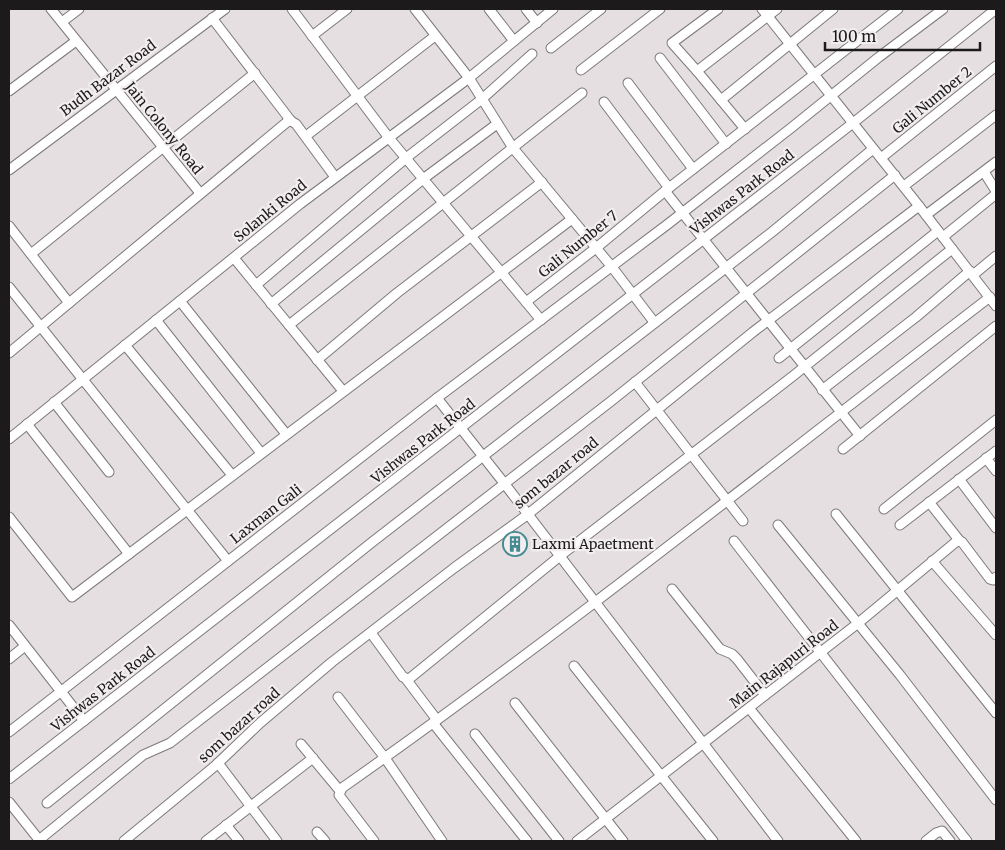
<svg xmlns="http://www.w3.org/2000/svg" width="1005" height="850" font-family="Merriweather,serif">
  <style>
    .lines { fill: none; stroke-linecap: round; stroke-linejoin: round }
    .street-casing { stroke: #7e797b; stroke-width: 11 }
    .street { stroke: #fff; stroke-width: 9 }
    .labels { text-anchor: middle; stroke-width: 4.5; stroke-linejoin: round; paint-order: stroke }
    .street-label { font-size: 14px; fill: #1c1a1b; stroke: #f2edee }
    .poi-label { font-size: 14px; fill: #1c1a1b; stroke: #f2edee; text-anchor: start }
  </style>
  <rect width="100%" height="100%" fill="#e5dfe1"/>
  <g class="lines">
    <defs>
      <g id="street">
        <path d="M51 9 200 193"/>
        <path d="M292 9 389 138 541 320"/>
        <path d="M415 9 469 78 513 148 612 267 654 322"/>
        <path d="M489 9 514 41"/>
        <path d="M526 9 537 23"/>
        <path d="M718 9 672 43 697 71 745 129"/>
        <path d="M762 9 919 206 996 306"/>
        <path d="M212 18 291 121"/>
        <path d="M62 22 79 9"/>
        <path d="M312 36 347 9"/>
        <path d="M551 48 601 9"/>
        <path d="M660 58 726 144"/>
        <path d="M581 70 660 9"/>
        <path d="M697 71 777 9"/>
        <path d="M628 83 693 169"/>
        <path d="M9 91 76 41"/>
        <path d="M721 100 833 9"/>
        <path d="M604 102 669 188"/>
        <path d="M306 136 435 36"/>
        <path d="M881 158 996 66"/>
        <path d="M9 170 225 9"/>
        <path d="M984 172 996 191"/>
        <path d="M904 186 996 115"/>
        <path d="M665 191 860 436"/>
        <path d="M926 215 996 162"/>
        <path d="M9 226 69 303 9 353"/>
        <path d="M943 237 996 194"/>
        <path d="M31 254 255 73"/>
        <path d="M234 258 343 391"/>
        <path d="M973 275 996 256"/>
        <path d="M256 285 406 158 482 99 532 54"/>
        <path d="M9 287 228 561"/>
        <path d="M180 301 286 434"/>
        <path d="M526 302 596 248 665 191 898 9"/>
        <path d="M69 303 287 122 291 121 296 124 335 177"/>
        <path d="M271 304 423 179 497 124"/>
        <path d="M156 320 261 453"/>
        <path d="M289 325 582 93"/>
        <path d="M125 345 232 475"/>
        <path d="M779 358 938 231"/>
        <path d="M317 360 397 293 542 182"/>
        <path d="M635 382 743 521"/>
        <path d="M822 390 916 317 970 271"/>
        <path d="M437 398 504 483 778 841"/>
        <path d="M54 402 109 472"/>
        <path d="M27 424 129 554"/>
        <path d="M9 439 300 204 469 78 553 9"/>
        <path d="M843 449 996 326"/>
        <path d="M986 458 996 471"/>
        <path d="M959 479 996 528"/>
        <path d="M929 502 959 540"/>
        <path d="M884 509 996 420"/>
        <path d="M836 514 996 713"/>
        <path d="M9 517 72 597 572 219"/>
        <path d="M778 525 900 675 996 800"/>
        <path d="M900 525 996 451"/>
        <path d="M734 541 967 841"/>
        <path d="M932 561 996 635"/>
        <path d="M672 589 720 649 732 654 737 659 765 695"/>
        <path d="M9 625 84 721"/>
        <path d="M371 633 403 677 409 679 560 556 793 376 952 249"/>
        <path d="M9 659 25 646"/>
        <path d="M574 666 713 841"/>
        <path d="M406 679 437 720"/>
        <path d="M338 697 385 758 442 841"/>
        <path d="M515 703 623 841"/>
        <path d="M749 708 856 841"/>
        <path d="M433 723 527 841"/>
        <path d="M9 732 437 398 668 224 791 128 879 57 943 9"/>
        <path d="M475 734 559 841"/>
        <path d="M301 744 340 791"/>
        <path d="M218 763 277 841"/>
        <path d="M9 779 853 123 996 9"/>
        <path d="M9 802 40 841"/>
        <path d="M47 803 371 543 772 232 873 149"/>
        <path d="M226 825 239 841"/>
        <path d="M317 832 325 841"/>
        <path d="M39 840 143 755 170 743 610 402 895 175"/>
        <path d="M124 841 215 766 260 723 332 662 454 568 527 515 753 332 919 206"/>
        <path d="M206 841 313 758"/>
        <path d="M374 841 342 799 339 795 342 788C564 632 775 462 990 297"/>
        <path d="M577 841 857 624 957 541 962 542 990 579 993 580 996 577"/>
        <path d="M926 841 936 833 942 831 950 841"/>
      </g>
    </defs>
    <use href="#street" class="street-casing"/>
    <use href="#street" class="street"/>
  </g>
  <defs>
    <symbol id="building-ring" viewBox="-11 -11 22 22"><circle r="9.5" fill="#f2edee" stroke="#438a91" stroke-width="1.5"/><path d="M-4-6H4V6H1V3H-1V6H-4ZM-2.5-4.3h1.7v1.8h-1.7ZM.8-4.3h1.7v1.8H.8ZM-2.5-1h1.7V.8h-1.7ZM.8-1h1.7V.8H.8Z" fill="#438a91"/></symbol>
  </defs>
  <g fill-rule="evenodd">
    <use href="#building-ring" x="501" y="530" width="28" height="28"/>
  </g>
  <g class="labels">
    <g class="street-label">
      <text transform="translate(108 78) rotate(-37)" y="5">Budh Bazar Road</text>
      <text transform="translate(932 100) rotate(-39)" y="5">Gali Number 2</text>
      <text transform="translate(164 128) rotate(51)" y="5">Jain Colony Road</text>
      <text transform="translate(742 192) rotate(-38)" y="5">Vishwas Park Road</text>
      <text transform="translate(270 211) rotate(-39)" y="5">Solanki Road</text>
      <text transform="translate(578 244) rotate(-39)" y="5">Gali Number 7</text>
      <text transform="translate(423 441) rotate(-38)" y="5">Vishwas Park Road</text>
      <text transform="translate(556 473) rotate(-39)" y="5">som bazar road</text>
      <text transform="translate(266 514) rotate(-38)" y="5">Laxman Gali</text>
      <text transform="translate(784 664) rotate(-38)" y="5">Main Rajapuri Road</text>
      <text transform="translate(103 689) rotate(-38)" y="5">Vishwas Park Road</text>
      <text transform="translate(239 725) rotate(-42)" y="5">som bazar road</text>
    </g>
    <g class="poi-label">
      <text x="532" y="549">Laxmi Apaetment</text>
    </g>
  </g>
  <rect width="1005" height="850" fill="none" stroke="#1c1a1b" stroke-width="20"/>
  <path d="M825 42v8h155v-8" fill="none" stroke="#1c1a1b" stroke-width="2.5"/>
  <text x="832" y="42" font-size="15" fill="#1c1a1b" stroke="#f2edee" stroke-width="4" paint-order="stroke">100 m</text>
</svg>
